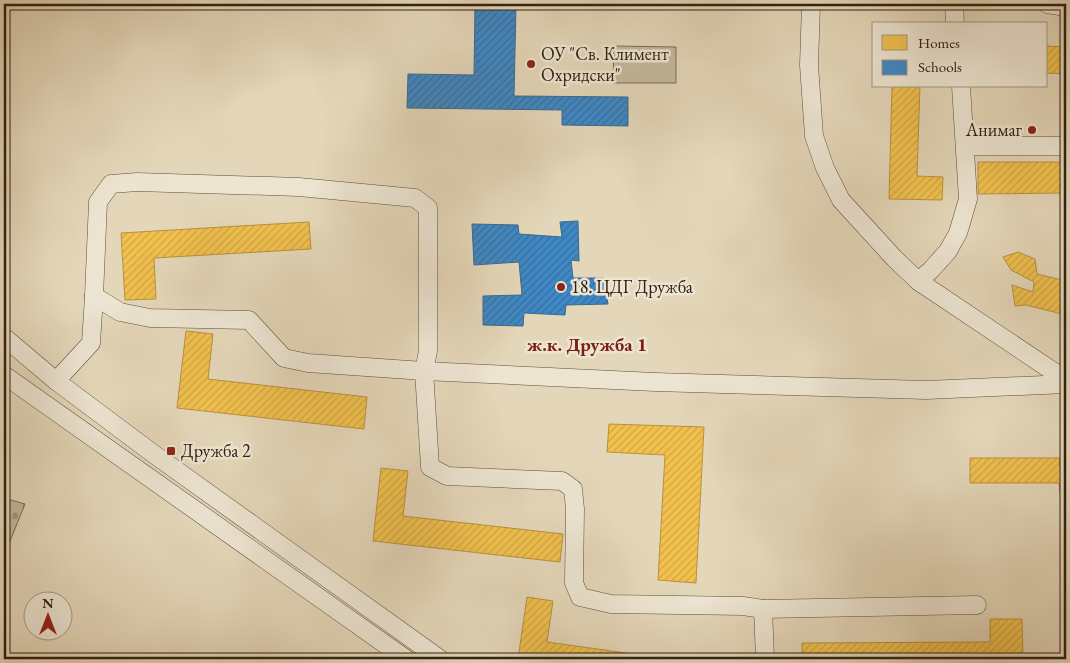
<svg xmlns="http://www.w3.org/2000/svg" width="1070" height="663" font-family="'EB Garamond',serif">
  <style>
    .cemetery { fill: url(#cemetery-stones); stroke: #7a6c58 }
    .park { fill: #c5b89d; stroke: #7a6c58 }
    .homes { fill: url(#homes-hatch); stroke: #b8913c }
    .schools { fill: url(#schools-hatch); stroke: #3a698f }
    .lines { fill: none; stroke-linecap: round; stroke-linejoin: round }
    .minor-casing { stroke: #5d4e3c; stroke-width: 19 }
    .minor { stroke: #ede5d2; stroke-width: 18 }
    .poi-dot { fill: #8f2418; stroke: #ede5d2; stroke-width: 2 }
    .labels { text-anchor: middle; stroke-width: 5; stroke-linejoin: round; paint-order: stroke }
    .poi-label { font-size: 18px; fill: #302112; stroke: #ede5d2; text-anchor: start }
    .neighbourhood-label { font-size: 19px; font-weight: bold; fill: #7a1f14; stroke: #ede5d2 }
  </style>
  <defs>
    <pattern id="cemetery-stones" width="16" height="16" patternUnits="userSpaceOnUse" patternTransform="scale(1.25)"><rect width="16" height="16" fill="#c5b89d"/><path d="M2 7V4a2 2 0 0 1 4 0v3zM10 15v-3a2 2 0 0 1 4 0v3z" fill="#a0957f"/></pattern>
    <pattern id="homes-hatch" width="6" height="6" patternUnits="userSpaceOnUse" patternTransform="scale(1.25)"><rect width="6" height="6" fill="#f2c14e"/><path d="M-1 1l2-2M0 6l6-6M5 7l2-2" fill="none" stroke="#d0a643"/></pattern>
    <pattern id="schools-hatch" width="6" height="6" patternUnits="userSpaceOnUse" patternTransform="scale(1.25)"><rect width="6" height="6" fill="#3f88c5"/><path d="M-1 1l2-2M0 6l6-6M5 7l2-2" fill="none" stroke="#356f9f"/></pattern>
  </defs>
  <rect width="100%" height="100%" fill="#e4d7b9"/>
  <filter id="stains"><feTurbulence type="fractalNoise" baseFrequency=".004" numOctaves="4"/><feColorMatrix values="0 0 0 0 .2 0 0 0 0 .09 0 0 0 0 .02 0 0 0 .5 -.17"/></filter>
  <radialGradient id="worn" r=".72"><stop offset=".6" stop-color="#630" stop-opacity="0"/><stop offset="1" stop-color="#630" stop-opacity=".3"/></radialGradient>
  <path class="cemetery" d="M4 498 25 504 4 556Z"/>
  <path class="park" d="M614 46 676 47V83H613Z"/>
  <g class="homes">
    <path d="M1046 46 1066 47V74L1046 73Z"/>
    <path d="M892 86H920L917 176 943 177 942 200 889 199Z"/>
    <path d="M978 162H1066V193L978 194Z"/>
    <path d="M309 222 311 249 154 258 156 299 125 300 121 233Z"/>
    <path d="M1018 252 1035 259 1037 274 1066 281V315L1026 305 1015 306 1012 285 1033 292 1034 282 1011 270 1003 257Z"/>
    <path d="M186 331 213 334 208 379 367 397 364 429 177 408Z"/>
    <path d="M609 424 704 427 696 583 658 580 665 455 607 452Z"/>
    <path d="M970 458H1059L1060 467H1066V493H1060L1059 483H970Z"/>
    <path d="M381 468 408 471 403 516 563 534 560 562 373 541Z"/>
    <path d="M527 597 553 601 547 642 669 659H518Z"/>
    <path d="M990 619H1022L1023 659H802V643L990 642Z"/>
  </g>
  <g class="schools">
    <path d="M383 4H516L514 96 628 97V126L562 125V110L407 108 408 74 474 75 475 6Z"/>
    <path d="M578 221 579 261 571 260 573 278H603L608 304 566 305 565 315 524 313 523 326 483 325V296L522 295 519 262 474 265 472 224 518 225 519 234 562 237 560 222Z"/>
  </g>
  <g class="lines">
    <defs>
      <g id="minor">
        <path d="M811 4 809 65 814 136 825 168 841 200 894 258 918 281 1066 380"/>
        <path d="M954 4 955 24"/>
        <path d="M1047 4 1066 7"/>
        <path d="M965 146H1066"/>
        <path d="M918 281 931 270 948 251 958 233 968 199 961 86"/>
        <path d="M4 337 56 381 155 455 440 659"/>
        <path d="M4 375 406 659"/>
        <path d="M56 381 91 343 94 296"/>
        <path d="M977 605 763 609 743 606 611 604 580 597 574 583 575 509 573 489 562 481 447 476 430 467 424 371 428 351V208L415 198 299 187 137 182 111 184 98 202 94 296 120 312 150 318 249 320 284 358 308 363 424 371 655 382 926 390 1066 384"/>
        <path d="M763 609 765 659"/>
      </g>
    </defs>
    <use href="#minor" class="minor-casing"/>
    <use href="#minor" class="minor"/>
  </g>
  <g class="poi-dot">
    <circle cx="531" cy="64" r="5"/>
    <circle cx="1032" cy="130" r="5"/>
    <circle cx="561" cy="287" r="5"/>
    <rect x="166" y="446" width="10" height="10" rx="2.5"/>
  </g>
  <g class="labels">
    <g class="poi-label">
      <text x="541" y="60">ОУ "Св. Климент<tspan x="541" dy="21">Охридски"</tspan></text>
      <text x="1022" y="136" text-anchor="end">Анимаг</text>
      <text x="571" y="293">18. ЦДГ Дружба</text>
      <text x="181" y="457">Дружба 2</text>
    </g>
    <g class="neighbourhood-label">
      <text x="587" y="351">ж.к. Дружба 1</text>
    </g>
  </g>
  <rect width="1070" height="663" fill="none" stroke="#e4d7b9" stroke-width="20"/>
  <rect x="5" y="5" width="1060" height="653" fill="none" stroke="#302112" stroke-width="2.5"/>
  <rect x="10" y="10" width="1050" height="643" fill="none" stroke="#302112"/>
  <rect x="872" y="22" width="175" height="65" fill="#ede5d2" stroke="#a19785"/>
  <rect x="882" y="35" width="25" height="15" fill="#f2c14e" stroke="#a19785"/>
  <text x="918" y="48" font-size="15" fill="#302112">Homes</text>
  <rect x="882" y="60" width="25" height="15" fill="#3f88c5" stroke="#a19785"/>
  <text x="918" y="72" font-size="15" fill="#302112">Schools</text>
  <g transform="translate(48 616)"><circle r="24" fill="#ede5d2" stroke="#a19785"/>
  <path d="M0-4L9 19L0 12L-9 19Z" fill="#8f2418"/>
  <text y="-8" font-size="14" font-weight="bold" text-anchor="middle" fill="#302112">N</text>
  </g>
  <rect width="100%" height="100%" filter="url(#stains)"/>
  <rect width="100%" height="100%" fill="url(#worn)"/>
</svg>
